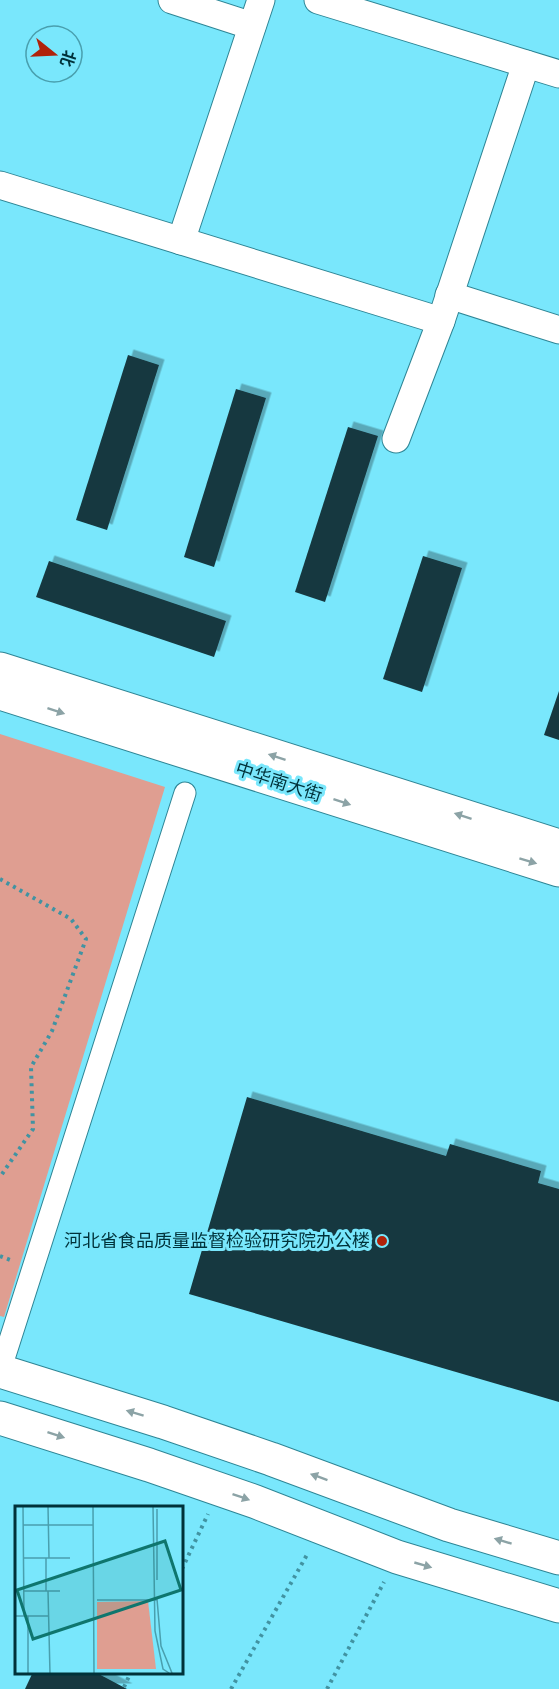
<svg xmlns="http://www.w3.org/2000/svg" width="559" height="1689" font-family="Manrope,'Noto Sans SC',sans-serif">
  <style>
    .green { fill: #df9e91 }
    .building { fill: #15383f; filter: url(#shadow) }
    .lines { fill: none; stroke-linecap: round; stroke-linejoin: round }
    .pedestrian-casing { stroke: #2e8595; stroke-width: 23 }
    .minor-casing { stroke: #2e8595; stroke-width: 29 }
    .secondary-casing { stroke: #2e8595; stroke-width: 35 }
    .path { stroke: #4193a2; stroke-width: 4; stroke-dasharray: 3 4.5; stroke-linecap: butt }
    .pedestrian { stroke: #fff; stroke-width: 21 }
    .minor { stroke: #fff; stroke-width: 27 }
    .secondary { stroke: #fff; stroke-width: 33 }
    .oneway { fill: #8ca3a6 }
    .poi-dot { fill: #b0220a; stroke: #79e7fc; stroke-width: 2 }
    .labels { text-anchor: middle; stroke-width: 6; stroke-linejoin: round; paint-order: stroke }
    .street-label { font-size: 18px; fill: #00323a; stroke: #79e7fc }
    .poi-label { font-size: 18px; fill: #00323a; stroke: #79e7fc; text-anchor: end }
    .inset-road { fill: none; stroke: #499fae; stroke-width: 1.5 }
    .view { fill: #0f766e; fill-opacity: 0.15; stroke: #0f766e; stroke-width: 3 }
    .inset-edge { fill: none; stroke: #00323a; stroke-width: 3 }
  </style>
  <defs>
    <filter id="shadow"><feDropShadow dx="5.5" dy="-5.5" stdDeviation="0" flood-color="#0004"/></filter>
  </defs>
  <rect width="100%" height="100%" fill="#79e7fc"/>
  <path class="green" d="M0 734 165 787 4 1317 0 1316Z"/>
  <g class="building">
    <path d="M128 355 159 365 107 530 76 520Z"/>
    <path d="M236 389 266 398 214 567 184 557Z"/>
    <path d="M348 427 378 436 325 602 295 592Z"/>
    <path d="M423 556 462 568 422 692 383 679Z"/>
    <path d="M49 561 226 621 214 657 36 597Z"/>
    <path d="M559 691V740L544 735Z"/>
    <path d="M247 1097 446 1156 450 1144 541 1171 538 1183 559 1189V1402L189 1294Z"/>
    <path d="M33 1672H95L127 1689H25Z"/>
  </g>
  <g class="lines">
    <defs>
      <path id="pedestrian" d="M0 1371 185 793"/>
      <g id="minor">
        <path d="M172 0 252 26"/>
        <path d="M318 0 559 74"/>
        <path d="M0 185 441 321"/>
        <path d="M181 241 261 0"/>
        <path d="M449 295 559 330"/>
        <path d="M396 439 441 321 526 64"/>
      </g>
      <g id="secondary">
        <path d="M0 669 559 846"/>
        <path d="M0 693 559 870"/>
        <path d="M0 1371 163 1422 271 1459 449 1525 559 1558"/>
        <path d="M0 1418 149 1465 256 1502 397 1557 559 1606"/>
      </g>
    </defs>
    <use href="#pedestrian" class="pedestrian-casing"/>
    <use href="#minor" class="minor-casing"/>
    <use href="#secondary" class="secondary-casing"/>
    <g class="path">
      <path d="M0 879 71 919 86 939 52 1031 31 1067 33 1129 0 1177"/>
      <path d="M0 1256 13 1261"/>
      <path d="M182 1569 208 1514"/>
      <path d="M124 1687 131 1672"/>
      <path d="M231 1689 308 1553"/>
      <path d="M327 1689 384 1582"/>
    </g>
    <use href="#pedestrian" class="pedestrian"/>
    <use href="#minor" class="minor"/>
    <use href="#secondary" class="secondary"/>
  </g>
  <defs><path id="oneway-solid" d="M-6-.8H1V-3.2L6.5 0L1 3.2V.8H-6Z" transform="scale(1.5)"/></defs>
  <g class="oneway">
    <use href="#oneway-solid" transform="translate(56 711) rotate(18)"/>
    <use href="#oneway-solid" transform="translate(277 757) rotate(-162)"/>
    <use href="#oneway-solid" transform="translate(342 802) rotate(18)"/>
    <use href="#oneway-solid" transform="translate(463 816) rotate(-162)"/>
    <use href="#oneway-solid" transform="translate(528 861) rotate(17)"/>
    <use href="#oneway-solid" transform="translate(135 1413) rotate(-163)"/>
    <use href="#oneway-solid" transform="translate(56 1435) rotate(18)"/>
    <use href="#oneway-solid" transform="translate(319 1477) rotate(-160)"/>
    <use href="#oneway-solid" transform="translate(241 1497) rotate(19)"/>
    <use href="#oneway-solid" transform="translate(503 1541) rotate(-163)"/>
    <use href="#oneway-solid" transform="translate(423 1565) rotate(16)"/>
  </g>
  <circle class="poi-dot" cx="382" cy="1241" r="6"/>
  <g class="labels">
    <g class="street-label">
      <text transform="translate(279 782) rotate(18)" y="6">中华南大街</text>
    </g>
    <g class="poi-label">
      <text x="370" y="1247">河北省食品质量监督检验研究院办公楼</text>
    </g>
  </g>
  <g transform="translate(15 1506)">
    <rect width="168" height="168" fill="#79e7fc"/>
    <path d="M133 95 141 163H82V96Z" fill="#df9e91"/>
    <path class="inset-road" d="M8 0 9 110M33 0 34 52M78 0 79 168M138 0 140 125 148 163 154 167M8 19H78M8 52H55M31 52V85M142 74V3M8 85H45M33 85 35 168M142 93 146 140 157 167M82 94H142M0 110H34M13 110V168M106 168H168"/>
    <path class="view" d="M150 35 166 84 18 133 2 84Z"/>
    <rect width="168" height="168" class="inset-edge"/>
  </g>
  <g transform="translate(54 54) rotate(108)"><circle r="28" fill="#79e7fc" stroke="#499fae" stroke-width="1.5"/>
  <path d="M0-4.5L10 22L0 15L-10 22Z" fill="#b0220a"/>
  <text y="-9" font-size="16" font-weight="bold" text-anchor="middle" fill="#00323a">北</text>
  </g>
</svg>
